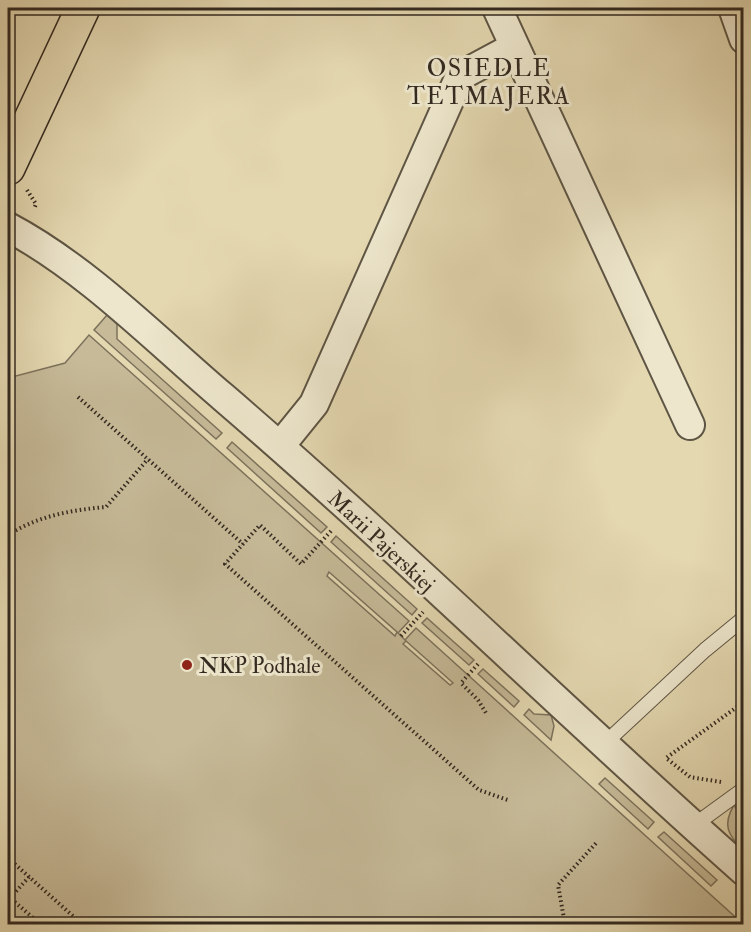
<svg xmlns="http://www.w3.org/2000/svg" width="751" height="932" font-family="'IM FELL Double Pica',serif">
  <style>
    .green { fill: #c6ba98; stroke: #7c725c; stroke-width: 1.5; fill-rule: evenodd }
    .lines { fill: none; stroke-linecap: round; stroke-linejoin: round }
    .service-casing { stroke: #5e5544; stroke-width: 16 }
    .minor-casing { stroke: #5e5544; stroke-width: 32 }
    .primary-casing { stroke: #322920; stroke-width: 36 }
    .path { stroke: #322920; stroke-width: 4; stroke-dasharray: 1.5 3; stroke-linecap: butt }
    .service { stroke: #ede6cc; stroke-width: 14 }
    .minor { stroke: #ede6cc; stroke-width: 28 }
    .primary { stroke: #e4d8b1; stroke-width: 33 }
    .poi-dot { fill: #8f2418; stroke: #ede6cc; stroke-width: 2 }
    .labels { text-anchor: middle; stroke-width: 6; stroke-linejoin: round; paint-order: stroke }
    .street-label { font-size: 22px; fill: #322920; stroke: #ede6cc }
    .poi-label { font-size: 22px; fill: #322920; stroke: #ede6cc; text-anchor: start }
    .neighbourhood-label { font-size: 24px; letter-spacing: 1.5px; fill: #322920; stroke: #ede6cc }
  </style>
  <rect width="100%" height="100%" fill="#e4d8b1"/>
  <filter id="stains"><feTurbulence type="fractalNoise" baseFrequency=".00333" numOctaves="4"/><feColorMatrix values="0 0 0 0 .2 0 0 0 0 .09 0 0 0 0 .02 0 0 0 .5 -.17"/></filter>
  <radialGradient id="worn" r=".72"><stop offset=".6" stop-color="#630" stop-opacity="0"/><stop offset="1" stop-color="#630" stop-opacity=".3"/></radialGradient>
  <g class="green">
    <path d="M107 315 117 324V339L222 433 216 439 94 330Z"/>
    <path d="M89 335 409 621 398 633 405 640 416 628 743 924H10L8 922V378L65 363ZM329 572 397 632 395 636 327 576ZM406 641 452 682 453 683 450 685 403 644Z"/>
    <path d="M232 442 327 527 321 533 227 448Z"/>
    <path d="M336 536 417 609 412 615 331 542Z"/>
    <path d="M427 618 474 660 469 665 422 623Z"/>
    <path d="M483 669 519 701 514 707 478 674Z"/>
    <path d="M529 709 534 714 551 715 554 726 551 740 524 715Z"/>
    <path d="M605 778 654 822 648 829 599 784Z"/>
    <path d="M734 805 743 819V850C728 835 722 825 734 805Z"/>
    <path d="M664 832 717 880 711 886 658 837Z"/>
  </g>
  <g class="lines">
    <defs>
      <g id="service">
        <path d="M603 745 705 650 744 618"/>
        <path d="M693 826 744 789"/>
      </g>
      <g id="minor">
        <path d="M497 8 690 425"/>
        <path d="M733 8 744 39"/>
        <path d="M8 227C87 269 155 339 223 397 401 550 568 715 744 871"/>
        <path d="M280 446 314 404 460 76 514 47"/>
      </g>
      <path id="primary" d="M8 168 83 8"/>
    </defs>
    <use href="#service" class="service-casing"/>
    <use href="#minor" class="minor-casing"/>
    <use href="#primary" class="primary-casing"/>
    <g class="path">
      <path d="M27 190 36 204 34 209"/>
      <path d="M78 397 243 544"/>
      <path d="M331 531 301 564 260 525 225 564 479 790 508 800"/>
      <path d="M8 535C38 516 71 510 106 507L148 459"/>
      <path d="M401 636 423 612"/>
      <path d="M478 664 461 683 478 700 486 713"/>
      <path d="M721 782 690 777 666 758 744 702"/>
      <path d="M8 858 82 924"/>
      <path d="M8 896 40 924"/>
      <path d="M10 898 29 877"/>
      <path d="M67 924 73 917"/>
      <path d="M565 924 558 885 597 842"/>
    </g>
    <use href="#service" class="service"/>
    <use href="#minor" class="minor"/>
    <use href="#primary" class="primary"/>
  </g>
  <circle class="poi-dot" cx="187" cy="665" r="6"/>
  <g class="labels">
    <g class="street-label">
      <text transform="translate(382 541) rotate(43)" y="8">Marii Pajerskiej</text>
    </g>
    <g class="poi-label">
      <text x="199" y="673">NKP Podhale</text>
    </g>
    <g class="neighbourhood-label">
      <text x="489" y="76">OSIEDLE<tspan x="489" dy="28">TETMAJERA</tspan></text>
    </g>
  </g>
  <rect width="751" height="932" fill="none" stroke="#e4d8b1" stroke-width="30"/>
  <rect x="9" y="9" width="733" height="914" fill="none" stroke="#322920" stroke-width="3"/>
  <rect x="15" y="15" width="721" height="902" fill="none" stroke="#322920" stroke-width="1.5"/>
  <rect width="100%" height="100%" filter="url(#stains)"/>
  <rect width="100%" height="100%" fill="url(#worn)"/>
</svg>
